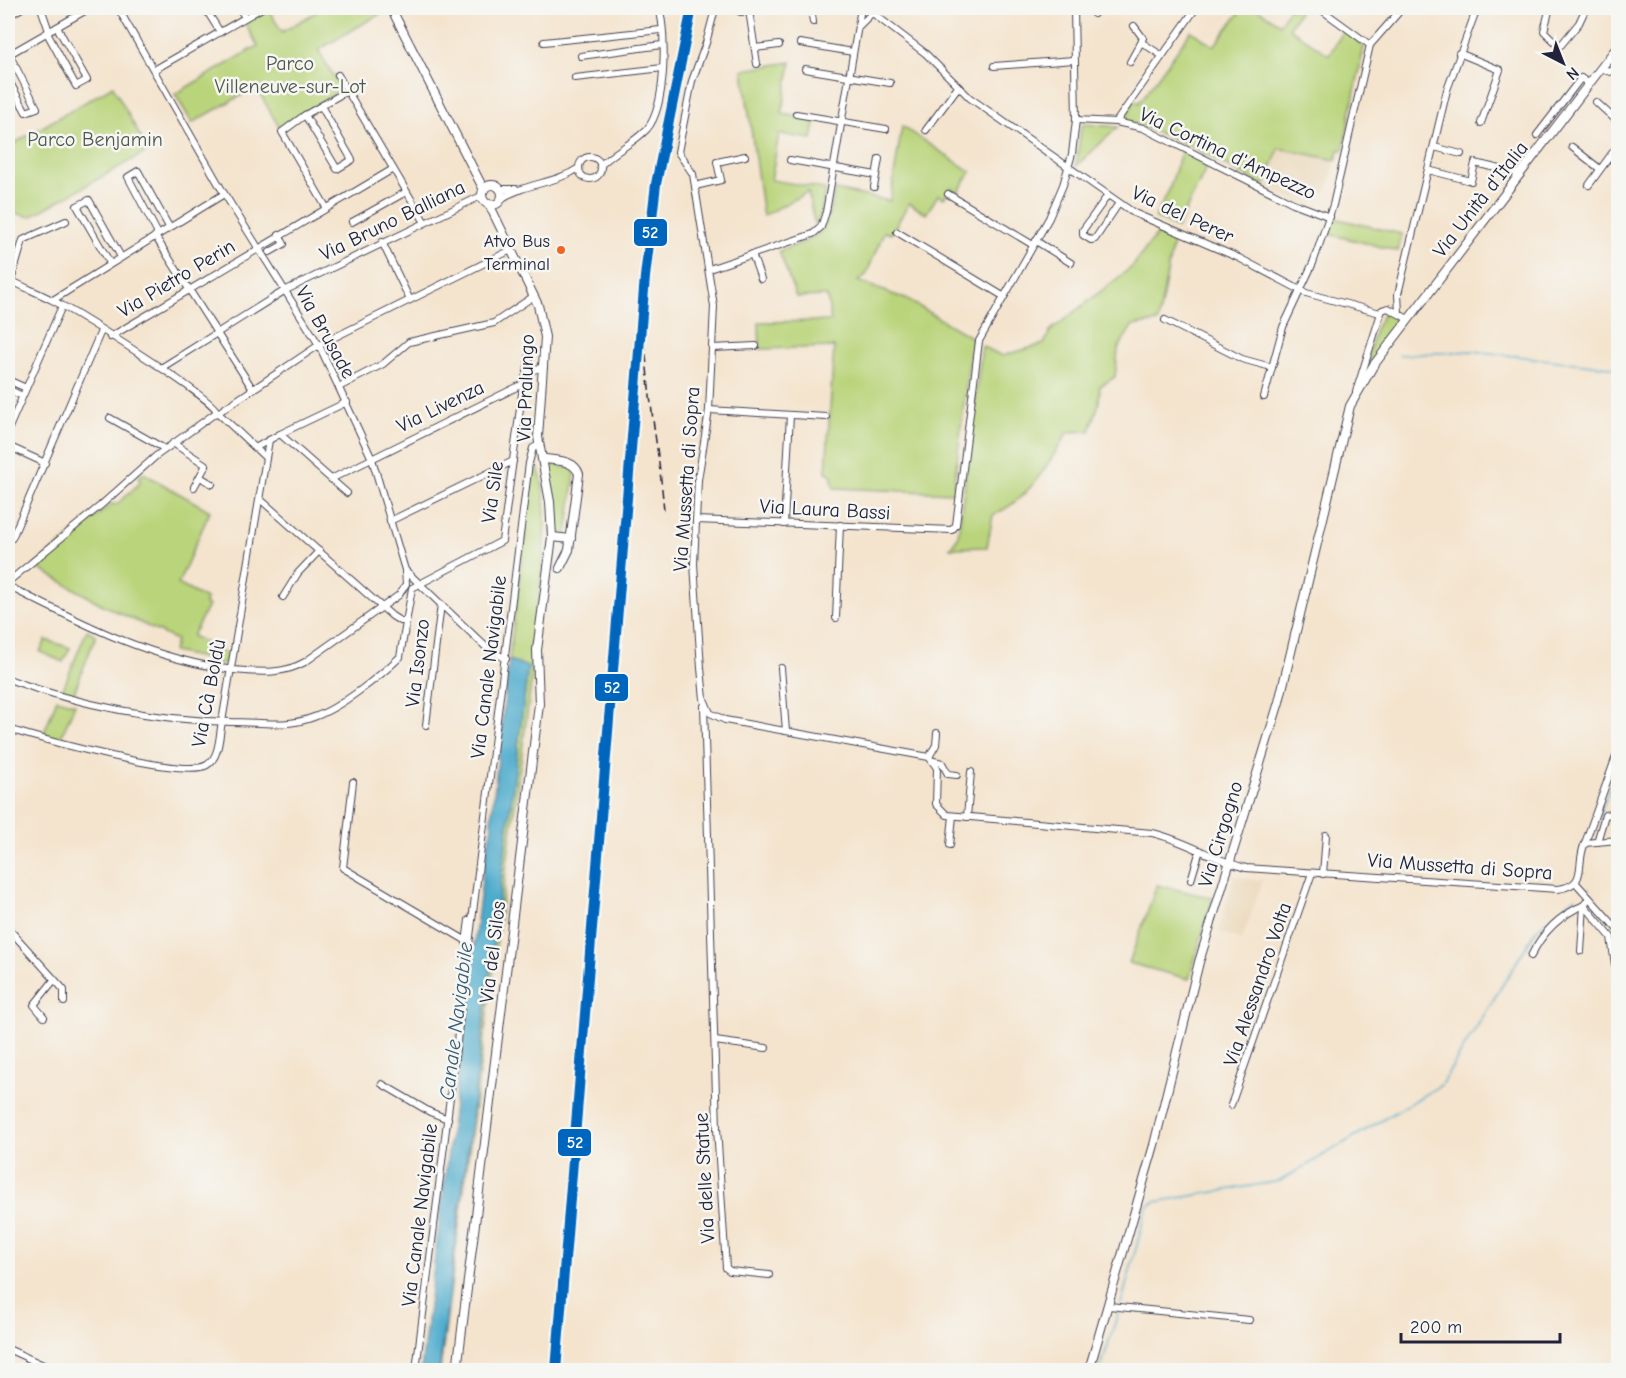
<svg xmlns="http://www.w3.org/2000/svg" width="1626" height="1378" font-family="'Comic Neue',sans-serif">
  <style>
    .built { fill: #ebd8ba }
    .green { fill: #b9d47a; stroke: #6e7b5a; stroke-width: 1.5 }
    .water { fill: #4eabcc; stroke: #386684; stroke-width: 1.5 }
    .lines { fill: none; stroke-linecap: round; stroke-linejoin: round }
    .stream { stroke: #4eabcc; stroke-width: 1.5 }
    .minor-casing { stroke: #423f51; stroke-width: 8 }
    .tertiary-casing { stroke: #423f51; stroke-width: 10 }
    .minor { stroke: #fff; stroke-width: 6 }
    .tertiary { stroke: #fff; stroke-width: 8 }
    .rail { stroke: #22223b; stroke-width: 1.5; stroke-dasharray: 9 4.5; stroke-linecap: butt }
    .rail-1-casing { stroke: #f6f6f2; stroke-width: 15 }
    .rail-1 { stroke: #0065bd; stroke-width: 10 }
    .bus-dot { fill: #f26522; stroke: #f6f6f2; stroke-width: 2 }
    .labels { text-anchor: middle; stroke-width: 5; stroke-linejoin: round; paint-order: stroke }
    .bus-label { font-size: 18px; fill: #22223b; stroke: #f6f6f2; text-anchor: end }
    .park-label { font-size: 20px; fill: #4f574e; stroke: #f6f6f2 }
    .street-label { font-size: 20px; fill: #22223b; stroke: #f6f6f2 }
    .water-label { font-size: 21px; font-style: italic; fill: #345975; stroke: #f6f6f2 }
    .line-badge { stroke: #f6f6f2; stroke-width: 2 }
    .badge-label { font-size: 16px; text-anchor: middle; font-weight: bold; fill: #fff }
  </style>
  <rect width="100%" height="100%" fill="#f6f6f2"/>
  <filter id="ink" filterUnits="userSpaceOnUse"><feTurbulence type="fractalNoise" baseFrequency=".0167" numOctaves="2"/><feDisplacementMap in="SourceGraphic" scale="12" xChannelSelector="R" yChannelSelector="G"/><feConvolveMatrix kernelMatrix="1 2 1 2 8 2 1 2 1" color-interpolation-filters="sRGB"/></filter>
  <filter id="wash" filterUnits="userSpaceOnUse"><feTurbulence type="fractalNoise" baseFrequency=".008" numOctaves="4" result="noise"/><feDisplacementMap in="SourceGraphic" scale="24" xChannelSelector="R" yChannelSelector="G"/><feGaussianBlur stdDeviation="1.35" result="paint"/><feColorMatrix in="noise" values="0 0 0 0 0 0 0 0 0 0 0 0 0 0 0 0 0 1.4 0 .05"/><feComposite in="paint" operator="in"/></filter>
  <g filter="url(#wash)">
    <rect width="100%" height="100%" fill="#f4e4ce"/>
    <g class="built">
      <path d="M1279 148 1336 160 1327 193 1317 191 1312 209 1264 186Z"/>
      <path d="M1234 876 1257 881 1263 879 1242 940 1219 932Z"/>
    </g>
    <g class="green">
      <path d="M323 8H383L385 11 318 50 342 90 279 127 256 87 192 123 175 94 258 46 245 23 268 9 282 32Z"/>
      <path d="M1243 8H1256L1280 24 1289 8H1301L1289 28 1329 55 1344 30 1364 47 1343 150H1339L1336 160 1279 148 1264 186 1189 145 1130 122 1125 117 1135 100 1139 103 1191 31 1214 46Z"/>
      <path d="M791 62 782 114 816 120 812 139 779 134 771 180 825 189 821 215 815 226 808 192 763 216 743 70Z"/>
      <path d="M113 86 148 151 30 217 8 211V147Z"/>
      <path d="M1084 124 1118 127 1076 166 1081 128Z"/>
      <path d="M902 126 971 172 958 192 951 188 944 198 938 195 926 214 909 203 891 234 884 232 866 275 858 281 908 300 972 338 953 493 834 488 831 474 826 472 834 347 760 349 759 322 831 321 827 296 796 297 779 251C824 235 824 237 835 190L890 201Z"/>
      <path d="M1184 151 1208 165 1177 228 1155 218 1169 190 1181 153Z"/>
      <path d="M1334 218 1402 234 1398 251 1329 234Z"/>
      <path d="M1159 231 1174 236 1158 322 1132 326 1118 349 1115 377 1100 386 1099 403 1090 431 1068 432C1048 464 1029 500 993 515L987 547 950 548 958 537 982 346 1002 356 1044 344 1050 331 1133 266Z"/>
      <path d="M1385 311 1399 317 1400 323 1365 370 1375 329Z"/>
      <path d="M534 463C558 487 535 626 531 662L532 676 440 1370 528 667 509 660Z"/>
      <path d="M546 464 570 467 575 473 567 534 556 532 552 490Z"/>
      <path d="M143 473 210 511 178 584 206 599 205 604 208 606 192 636 229 655 224 664 208 663V659L173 652 176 640 103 605 34 566 112 504H117L141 482 138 478Z"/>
      <path d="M87 630 96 635 73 695 62 691Z"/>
      <path d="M46 640 70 648 63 662 40 652Z"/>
      <path d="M57 699 75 704 60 740 43 735Z"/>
      <path d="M1157 885 1213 898 1189 979 1129 963Z"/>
    </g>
    <path class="water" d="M509 660 528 667 440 1370 460 1204 439 1370H421L484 864 492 826 491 821Z"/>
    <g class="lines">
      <g class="stream">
        <path d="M1399 355 1473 351 1618 368"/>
        <path d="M1594 829 1618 766"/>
        <path d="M1587 890 1590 888"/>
        <path d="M1121 1304 1147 1207 1155 1202 1280 1181 1441 1085 1537 929 1576 897"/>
        <path d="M1100 1370 1118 1313"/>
      </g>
    </g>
  </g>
  <g filter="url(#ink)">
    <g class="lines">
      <defs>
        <g id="minor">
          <path d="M41 8 49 31"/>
          <path d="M118 8 222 190 319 345 372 459 405 570 487 648 506 659"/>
          <path d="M205 8 220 32"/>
          <path d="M239 8 245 17"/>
          <path d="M731 8 741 12 768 8"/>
          <path d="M811 8 813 22"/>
          <path d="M866 8 925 53 970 98 1134 213 1239 258 1306 293 1380 313"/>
          <path d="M749 10 757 64"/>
          <path d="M1549 11 1544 31 1557 44 1561 45 1579 23 1586 8"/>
          <path d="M714 13 706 43 692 81 678 152 693 174 714 306 709 410 698 480 694 564 701 668 704 699 710 713 725 720 929 757 937 768 936 804 947 815 1152 833C1185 840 1213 860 1246 868L1558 889C1589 885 1575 864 1585 843L1618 840"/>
          <path d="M1094 14 1097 8"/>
          <path d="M8 16 22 8"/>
          <path d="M859 26 875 10 892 8"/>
          <path d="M1134 26 1143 38 1141 42 1161 55"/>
          <path d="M47 33 76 86 87 80 57 27"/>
          <path d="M544 42 661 30"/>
          <path d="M800 43 853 52"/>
          <path d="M1370 45 1398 13"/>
          <path d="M755 48 779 45"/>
          <path d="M1459 53 1500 70 1481 123"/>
          <path d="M8 55 90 8"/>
          <path d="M581 56 662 45"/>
          <path d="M1130 62 1141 42"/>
          <path d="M994 66 1074 60"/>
          <path d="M1602 68 1610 72 1617 67 1618 68"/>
          <path d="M805 69 890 83"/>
          <path d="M154 70 262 8"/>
          <path d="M338 75 424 221"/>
          <path d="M575 78 663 68"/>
          <path d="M8 79 26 112 37 108 9 54"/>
          <path d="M1596 102 1618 122"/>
          <path d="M796 114 886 129"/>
          <path d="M305 115 337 169 352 160 321 106"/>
          <path d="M1076 120 1116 122 1143 128 1293 203 1330 217"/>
          <path d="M1116 122 1196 8"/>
          <path d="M926 130 958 87"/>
          <path d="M1537 135 1581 78 1589 84"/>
          <path d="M1434 147 1461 154"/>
          <path d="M1572 147 1600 169"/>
          <circle cx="590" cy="168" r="11"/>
          <path d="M790 160 876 175"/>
          <path d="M600 166C614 151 633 144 647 129 666 107 667 34 659 8"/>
          <path d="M1428 170 1467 180"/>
          <path d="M1471 181 1475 163 1521 174"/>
          <path d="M1589 185 1618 145"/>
          <path d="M695 186 721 180 717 162 745 156"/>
          <path d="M874 187 879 159"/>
          <path d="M499 189H516"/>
          <path d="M948 194 1033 245"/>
          <path d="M1108 195 1083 230V235L1091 240 1095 239 1119 203"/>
          <path d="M501 199C525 183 555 184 579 168"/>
          <path d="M326 207 282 132 305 115 347 91"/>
          <path d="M352 222 406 192"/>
          <path d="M897 232 1003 296"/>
          <path d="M158 234 128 177 138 171 169 227"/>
          <path d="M155 236 252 388"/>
          <path d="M1036 241 1071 263"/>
          <path d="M382 242 410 300"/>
          <path d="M270 252 284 244 279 235"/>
          <path d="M752 254 761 279"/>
          <path d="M110 263 77 206 89 200 121 257"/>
          <path d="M709 269 813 234 821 227 826 212 861 8"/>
          <path d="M8 279C23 287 39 293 54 301 76 313 214 398 217 412"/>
          <path d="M11 281 23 240 66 221"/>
          <path d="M53 300 224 194"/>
          <path d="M1399 313 1398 294 1447 90 1477 8"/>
          <path d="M1165 320 1242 359 1271 367"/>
          <path d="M110 337 393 169"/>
          <path d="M712 348 756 346"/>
          <path d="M161 368 284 291 483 195"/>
          <path d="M527 373 530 353"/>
          <path d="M8 380 26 388"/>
          <path d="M339 387 383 364 409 342 494 323 534 296"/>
          <path d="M8 389 22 396"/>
          <path d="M1356 392 1382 310 1388 308 1408 319"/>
          <path d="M1264 397 1283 327 1313 263 1333 205 1370 45 1319 8"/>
          <path d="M222 410 319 345 511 250"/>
          <path d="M709 410 826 417"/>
          <path d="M217 412 266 458"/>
          <path d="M110 418 165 449"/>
          <path d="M8 430 62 306"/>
          <path d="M280 434 347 402"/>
          <path d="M173 443 206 465 194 487"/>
          <path d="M8 446 45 463"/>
          <path d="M255 448 280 434 331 479 523 384"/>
          <path d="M200 477 212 484"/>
          <path d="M331 479 347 493"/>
          <path d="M260 499 392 616 400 621H406"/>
          <path d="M696 520 952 530 956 525 979 341 1049 218 1063 185 1072 154 1076 120 1074 8"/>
          <path d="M390 521 513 461"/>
          <path d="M784 524 790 415"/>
          <path d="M12 538 101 331"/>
          <path d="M8 582 100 506 156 456 217 412"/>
          <path d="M8 586C81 623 151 660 234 670 259 672 282 675 305 662L399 595 406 584 405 571"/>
          <path d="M283 597 298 573 319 551"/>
          <path d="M836 618 840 525"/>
          <path d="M781 668 786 731"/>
          <path d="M8 679C79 705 156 720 232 722 260 722 286 728 314 717 340 708 379 677 400 657L412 588 502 541 524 379 530 371 544 367"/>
          <path d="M704 706 717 1128 726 1268 730 1271 769 1275"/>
          <path d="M426 725 441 604"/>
          <path d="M8 729C38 738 184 779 207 765 220 757 219 735 222 722L269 440"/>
          <path d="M929 757 936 745 937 733"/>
          <path d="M934 761 942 763 948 774 957 775"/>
          <path d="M353 782 343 868 465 940"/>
          <path d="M967 817 971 772"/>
          <path d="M1597 842 1605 815 1618 813"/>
          <path d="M1585 843 1618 751"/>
          <path d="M950 845 953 816"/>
          <path d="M1323 874 1326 835"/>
          <path d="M1191 880 1200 850"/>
          <path d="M1576 883 1618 930"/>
          <path d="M1589 898 1584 905 1611 937 1615 965"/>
          <path d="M8 928 64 990V1002"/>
          <path d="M466 943 469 920"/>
          <path d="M1531 956C1542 933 1560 915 1584 905L1581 951"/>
          <path d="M44 1017 34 1005 54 980"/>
          <path d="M715 1041 766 1048"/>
          <path d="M382 1084 430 1112 448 1119"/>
          <path d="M1231 1105 1312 873"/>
          <path d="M1109 1306 1249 1320"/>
          <path d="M8 1349 54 1370"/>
          <path d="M416 1370 529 463 533 448 539 445"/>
        </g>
        <g id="tertiary">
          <path d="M391 8 484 190"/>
          <circle cx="492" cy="195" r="10"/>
          <path d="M545 459C559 461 574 460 579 474L569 550 560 568"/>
          <path d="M552 537 571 539"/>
          <path d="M457 1370 539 704 537 650 552 537 550 502 538 437 545 337 538 305 489 204"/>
          <path d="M1089 1370 1154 1145 1199 962 1279 702 1350 406 1373 366 1618 46"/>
        </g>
      </defs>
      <use href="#minor" class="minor-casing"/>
      <use href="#tertiary" class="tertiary-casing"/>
      <use href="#minor" class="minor"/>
      <use href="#tertiary" class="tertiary"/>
      <path class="rail" d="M646 300C641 373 659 440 664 512"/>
      <defs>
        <path id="rail-1" d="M556 1370 645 277 656 184 692 8"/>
      </defs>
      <use href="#rail-1" class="rail-1-casing"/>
      <use href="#rail-1" class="rail-1"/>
    </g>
  </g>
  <circle class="bus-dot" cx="561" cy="250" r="5"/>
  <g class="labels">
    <g class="bus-label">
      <text x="550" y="247">Atvo Bus<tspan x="550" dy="23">Terminal</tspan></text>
    </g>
    <g class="park-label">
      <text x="290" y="70">Parco<tspan x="290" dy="23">Villeneuve-sur-Lot</tspan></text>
      <text x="95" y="146">Parco Benjamin</text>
    </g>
    <g class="street-label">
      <text transform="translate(1228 153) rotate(25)" y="7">Via Cortina d'Ampezzo</text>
      <text transform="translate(1480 199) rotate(-52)" y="7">Via Unità d'Italia</text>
      <text transform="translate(1183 214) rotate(25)" y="7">Via del Perer</text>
      <text transform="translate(392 220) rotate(-26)" y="7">Via Bruno Balliana</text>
      <text transform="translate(176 278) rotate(-31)" y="7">Via Pietro Perin</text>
      <text transform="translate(326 332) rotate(61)" y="7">Via Brusade</text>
      <text transform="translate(525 388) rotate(-88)" y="7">Via Pralungo</text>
      <text transform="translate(440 406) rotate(-26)" y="7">Via Livenza</text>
      <text transform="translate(686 479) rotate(-86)" y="7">Via Mussetta di Sopra</text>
      <text transform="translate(492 492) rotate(-82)" y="7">Via Sile</text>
      <text transform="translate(825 509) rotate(3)" y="7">Via Laura Bassi</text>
      <text transform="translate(417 663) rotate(-83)" y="7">Via Isonzo</text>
      <text transform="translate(488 667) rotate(-83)" y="7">Via Canale Navigabile</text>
      <text transform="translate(208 693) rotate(-79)" y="7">Via Cà Boldù</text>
      <text transform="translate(1220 834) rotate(-73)" y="7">Via Cirgogno</text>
      <text transform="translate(1460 866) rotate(4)" y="7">Via Mussetta di Sopra</text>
      <text transform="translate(492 952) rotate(-83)" y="7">Via del Silos</text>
      <text transform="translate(1257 984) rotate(-71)" y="7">Via Alessandro Volta</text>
      <text transform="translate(704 1178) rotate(-93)" y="7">Via delle Statue</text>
      <text transform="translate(419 1215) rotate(-83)" y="7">Via Canale Navigabile</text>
    </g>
    <g class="water-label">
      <text transform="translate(456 1021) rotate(-83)" y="7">Canale Navigabile</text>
    </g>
  </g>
  <g class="line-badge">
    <rect x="633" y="218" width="35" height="29" rx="6" fill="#0065bd"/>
    <rect x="594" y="673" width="35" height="29" rx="6" fill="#0065bd"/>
    <rect x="557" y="1128" width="35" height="29" rx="6" fill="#0065bd"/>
  </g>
  <g class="badge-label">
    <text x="650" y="238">52</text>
    <text x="612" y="693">52</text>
    <text x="575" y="1148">52</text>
  </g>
  <rect width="1626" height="1378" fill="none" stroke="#f6f6f2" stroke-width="30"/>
  <g transform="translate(1563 63) rotate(138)" stroke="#f6f6f2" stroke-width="4.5" paint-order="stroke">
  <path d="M0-4.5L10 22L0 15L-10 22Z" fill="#22223b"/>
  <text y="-9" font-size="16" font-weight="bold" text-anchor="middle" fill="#22223b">N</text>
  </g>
  <path d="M1401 1333v9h159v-9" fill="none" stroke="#22223b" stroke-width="3"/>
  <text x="1410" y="1333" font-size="18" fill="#22223b" stroke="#f6f6f2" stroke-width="4.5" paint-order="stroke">200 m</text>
</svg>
